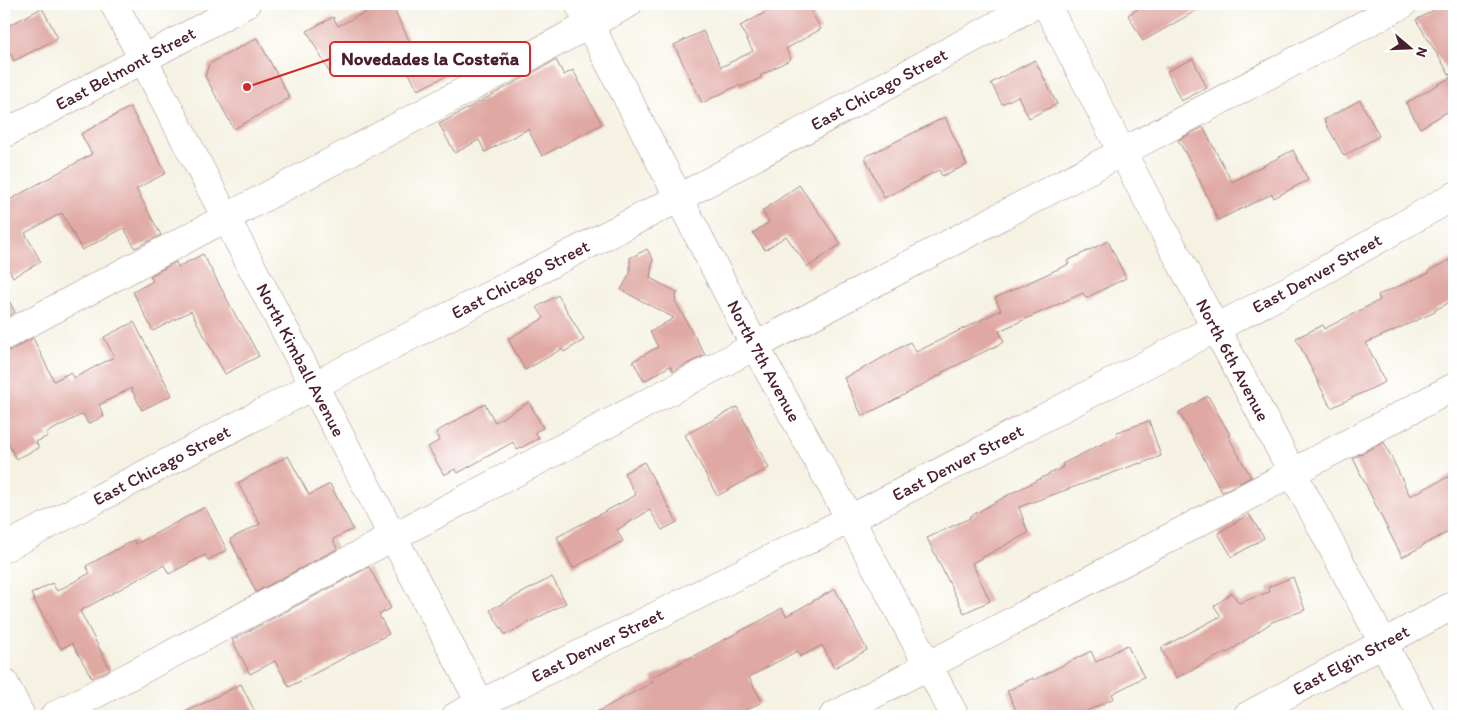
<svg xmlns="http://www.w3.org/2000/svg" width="1458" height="720" font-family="Itim,sans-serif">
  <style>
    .building { fill: #e0a8a3 }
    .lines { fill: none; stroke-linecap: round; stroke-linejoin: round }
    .minor-casing { stroke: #a08887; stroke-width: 29 }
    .minor { stroke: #fff; stroke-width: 28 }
    .labels { text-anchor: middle; stroke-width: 4; stroke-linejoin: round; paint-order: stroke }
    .street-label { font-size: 18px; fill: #4a1f2b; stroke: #fff }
    .leader { fill: none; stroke: #d62828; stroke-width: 2 }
    .callout-dot { fill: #d62828; stroke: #fff; stroke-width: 2 }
    .callout { fill: #fff; stroke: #d62828; stroke-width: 2 }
    .callout-label { font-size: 19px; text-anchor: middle; font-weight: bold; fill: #4a1f2b }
  </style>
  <rect width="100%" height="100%" fill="#fff"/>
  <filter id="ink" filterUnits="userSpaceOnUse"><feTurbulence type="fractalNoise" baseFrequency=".02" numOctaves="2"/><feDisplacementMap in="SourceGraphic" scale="10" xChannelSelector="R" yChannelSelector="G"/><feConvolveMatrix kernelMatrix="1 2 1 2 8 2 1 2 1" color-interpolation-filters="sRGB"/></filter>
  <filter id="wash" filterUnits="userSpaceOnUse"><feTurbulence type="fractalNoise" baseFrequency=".0096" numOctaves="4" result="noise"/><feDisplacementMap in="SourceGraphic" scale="20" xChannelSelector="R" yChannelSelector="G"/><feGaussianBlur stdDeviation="1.12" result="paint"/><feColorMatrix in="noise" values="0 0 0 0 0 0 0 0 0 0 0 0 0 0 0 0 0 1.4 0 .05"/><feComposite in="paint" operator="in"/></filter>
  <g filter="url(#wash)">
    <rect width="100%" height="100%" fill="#f5f2e3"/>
    <g id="blocks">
      <g class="building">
        <path d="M382 4H391L412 46 372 67 368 60 333 79 307 31 333 17 338 26Z"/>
        <path d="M781 4H807L821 29 786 49 791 59 760 76 761 78 740 87 739 85 702 103 674 45 703 31 721 67 753 51 740 26Z"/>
        <path d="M1146 4H1208L1143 41 1128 15Z"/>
        <path d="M1445 4H1454V108L1420 128 1406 103 1451 77 1416 20Z"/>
        <path d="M42 8 58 38 14 61 4 40V28Z"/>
        <path d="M257 38 290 98 234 129 205 76 209 64Z"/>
        <path d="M438 51 450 74 418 90 406 68Z"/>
        <path d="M1193 59 1207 88 1181 101 1167 71Z"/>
        <path d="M556 60 564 75 573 70 602 124 542 156 528 129 485 152 479 140 455 153 439 124Z"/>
        <path d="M1035 60 1057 104 1029 118 1018 96 1002 104 991 83Z"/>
        <path d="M1360 100 1379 136 1344 156 1324 120Z"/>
        <path d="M130 107 166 173 136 189 161 235 135 248 124 228 82 250 62 213 25 233 41 262 13 277 4 261V203L92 154 81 134Z"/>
        <path d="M945 117 967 165 942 176 939 170 884 198 865 157Z"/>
        <path d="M1203 127 1232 182 1293 150 1308 180 1274 198 1272 194 1218 220 1193 167 1178 140Z"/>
        <path d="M799 185 841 244 808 267 786 236 765 250 753 233 769 222 762 211Z"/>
        <path d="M1108 241 1126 278 1086 298 1083 293 999 331 1004 342 941 373 942 374 891 402 862 416 844 378 868 366 910 342 916 352 1001 310 995 298 1069 264 1067 261Z"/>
        <path d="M647 249 653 259 650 278 677 292 675 301 705 355 673 371 670 366 644 381 633 361 658 347 650 332 674 318 621 290 630 273V258Z"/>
        <path d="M203 254 239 322 240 321 259 356 225 374 191 311 153 331 133 292 153 281 150 276 176 262 178 267Z"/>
        <path d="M1454 258V300L1435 310V312L1366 343 1385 382 1331 408 1296 338 1323 325 1324 329 1380 300 1378 295 1429 273 1428 271Z"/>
        <path d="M4 292 15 312 4 318Z"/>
        <path d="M558 295 584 340 564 352 562 349 525 370 508 339 544 318 537 307Z"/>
        <path d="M134 322 172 395 142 410 131 388 99 405 104 416 88 424 83 414 46 433 48 436 36 442 39 448 16 459 4 434V352L11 350 33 338 54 381 71 372 74 378 114 357 104 337Z"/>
        <path d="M1208 396 1230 435 1228 436 1251 477 1222 492 1179 412Z"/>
        <path d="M529 402 543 428 535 432 539 438 517 450 513 442 458 473 455 469 444 475 428 447 440 440 436 432 485 404 495 422Z"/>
        <path d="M737 407 769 468 717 496 685 435Z"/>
        <path d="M1149 421 1161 456 1140 464V463L1019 507 1028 533 972 563 990 601 964 613 927 538 970 518 969 517 1010 494 1063 467 1062 464 1118 436 1117 432Z"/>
        <path d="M1384 442 1410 496 1454 474V529L1423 545V546L1402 557 1379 512 1353 458Z"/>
        <path d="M288 456 309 495 330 484 353 529 333 539 337 549 256 592 230 539 260 524 238 483Z"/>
        <path d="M644 462 677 522 662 530 650 510 617 530 623 541 573 568 557 537 636 495 624 473Z"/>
        <path d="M205 507 227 550 208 560 205 555 169 574 164 565 80 611 110 669 92 678 72 643 61 649 31 594 52 583 57 591 90 573 86 566 134 540 136 544Z"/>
        <path d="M1249 514 1264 538 1232 557 1218 533Z"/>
        <path d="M369 567 391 608 379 615 389 634 289 687 275 661 250 674 232 640Z"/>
        <path d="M552 577 566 603 505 635 490 610Z"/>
        <path d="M1293 577 1305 610 1272 622 1227 653 1226 652 1176 678 1161 648 1221 616 1214 606 1232 593 1239 603 1269 592 1268 587Z"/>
        <path d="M835 589 867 650 834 668 822 645 800 657 797 651 749 677 762 702 733 716H589L653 682 651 678 762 620 782 608 786 616Z"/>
        <path d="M1127 645 1144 677 1112 694 1114 698 1077 716H1019L1007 691 1033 678 1034 680 1091 651 1096 662Z"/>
        <path d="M241 684 257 716H178Z"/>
      </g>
    </g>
  </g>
  <g filter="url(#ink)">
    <use href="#blocks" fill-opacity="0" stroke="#a08887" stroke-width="1"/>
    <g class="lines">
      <defs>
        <g id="minor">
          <path id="s1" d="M114 4 487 716"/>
          <path id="s2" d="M579 4 755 346 850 519 955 716"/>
          <path id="s3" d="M1046 4 1122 152 1422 716"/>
          <path id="s4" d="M4 134 246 4"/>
          <path d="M4 336 628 4"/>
          <path id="s5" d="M4 548 315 385 679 198 1036 4"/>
          <path d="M4 682 21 716"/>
          <path d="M54 716 1403 4"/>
          <path id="s6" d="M456 716 850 519 1216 328 1300 284 1454 196"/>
          <path d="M833 716 1454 387"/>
          <path id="s7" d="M1247 716 1454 605"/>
        </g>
      </defs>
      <use href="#minor" class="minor-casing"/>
      <use href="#minor" class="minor"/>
    </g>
  </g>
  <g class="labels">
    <g class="street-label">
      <text dy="6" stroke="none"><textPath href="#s4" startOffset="138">East Belmont Street</textPath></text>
      <text dy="6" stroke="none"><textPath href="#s5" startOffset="988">East Chicago Street</textPath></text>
      <text dy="6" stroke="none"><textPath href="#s6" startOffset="968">East Denver Street</textPath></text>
      <text dy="6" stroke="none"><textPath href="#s5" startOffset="582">East Chicago Street</textPath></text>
      <text dy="6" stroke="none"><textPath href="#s1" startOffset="402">North Kimball Avenue</textPath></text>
      <text dy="6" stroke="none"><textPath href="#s3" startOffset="402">North 6th Avenue</textPath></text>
      <text dy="6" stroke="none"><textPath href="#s2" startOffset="402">North 7th Avenue</textPath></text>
      <text dy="6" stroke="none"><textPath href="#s6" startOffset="562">East Denver Street</textPath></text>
      <text dy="6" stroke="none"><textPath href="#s5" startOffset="178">East Chicago Street</textPath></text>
      <text dy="6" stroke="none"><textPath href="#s6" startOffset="158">East Denver Street</textPath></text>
      <text dy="6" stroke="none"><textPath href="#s7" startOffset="118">East Elgin Street</textPath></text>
    </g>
  </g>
  <path class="leader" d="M247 87L330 59"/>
  <circle class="callout-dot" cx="247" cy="87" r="5"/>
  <rect class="callout" x="330" y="42" width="200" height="34" rx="5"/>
  <g class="callout-label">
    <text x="430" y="65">Novedades la Costeña</text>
  </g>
  <rect width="1458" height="720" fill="none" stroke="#fff" stroke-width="20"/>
  <g transform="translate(1410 48) rotate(109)" stroke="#ffffff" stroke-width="4" paint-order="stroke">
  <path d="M0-4L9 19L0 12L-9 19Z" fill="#4a1f2b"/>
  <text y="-8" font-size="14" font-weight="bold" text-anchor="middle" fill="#4a1f2b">N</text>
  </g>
</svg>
